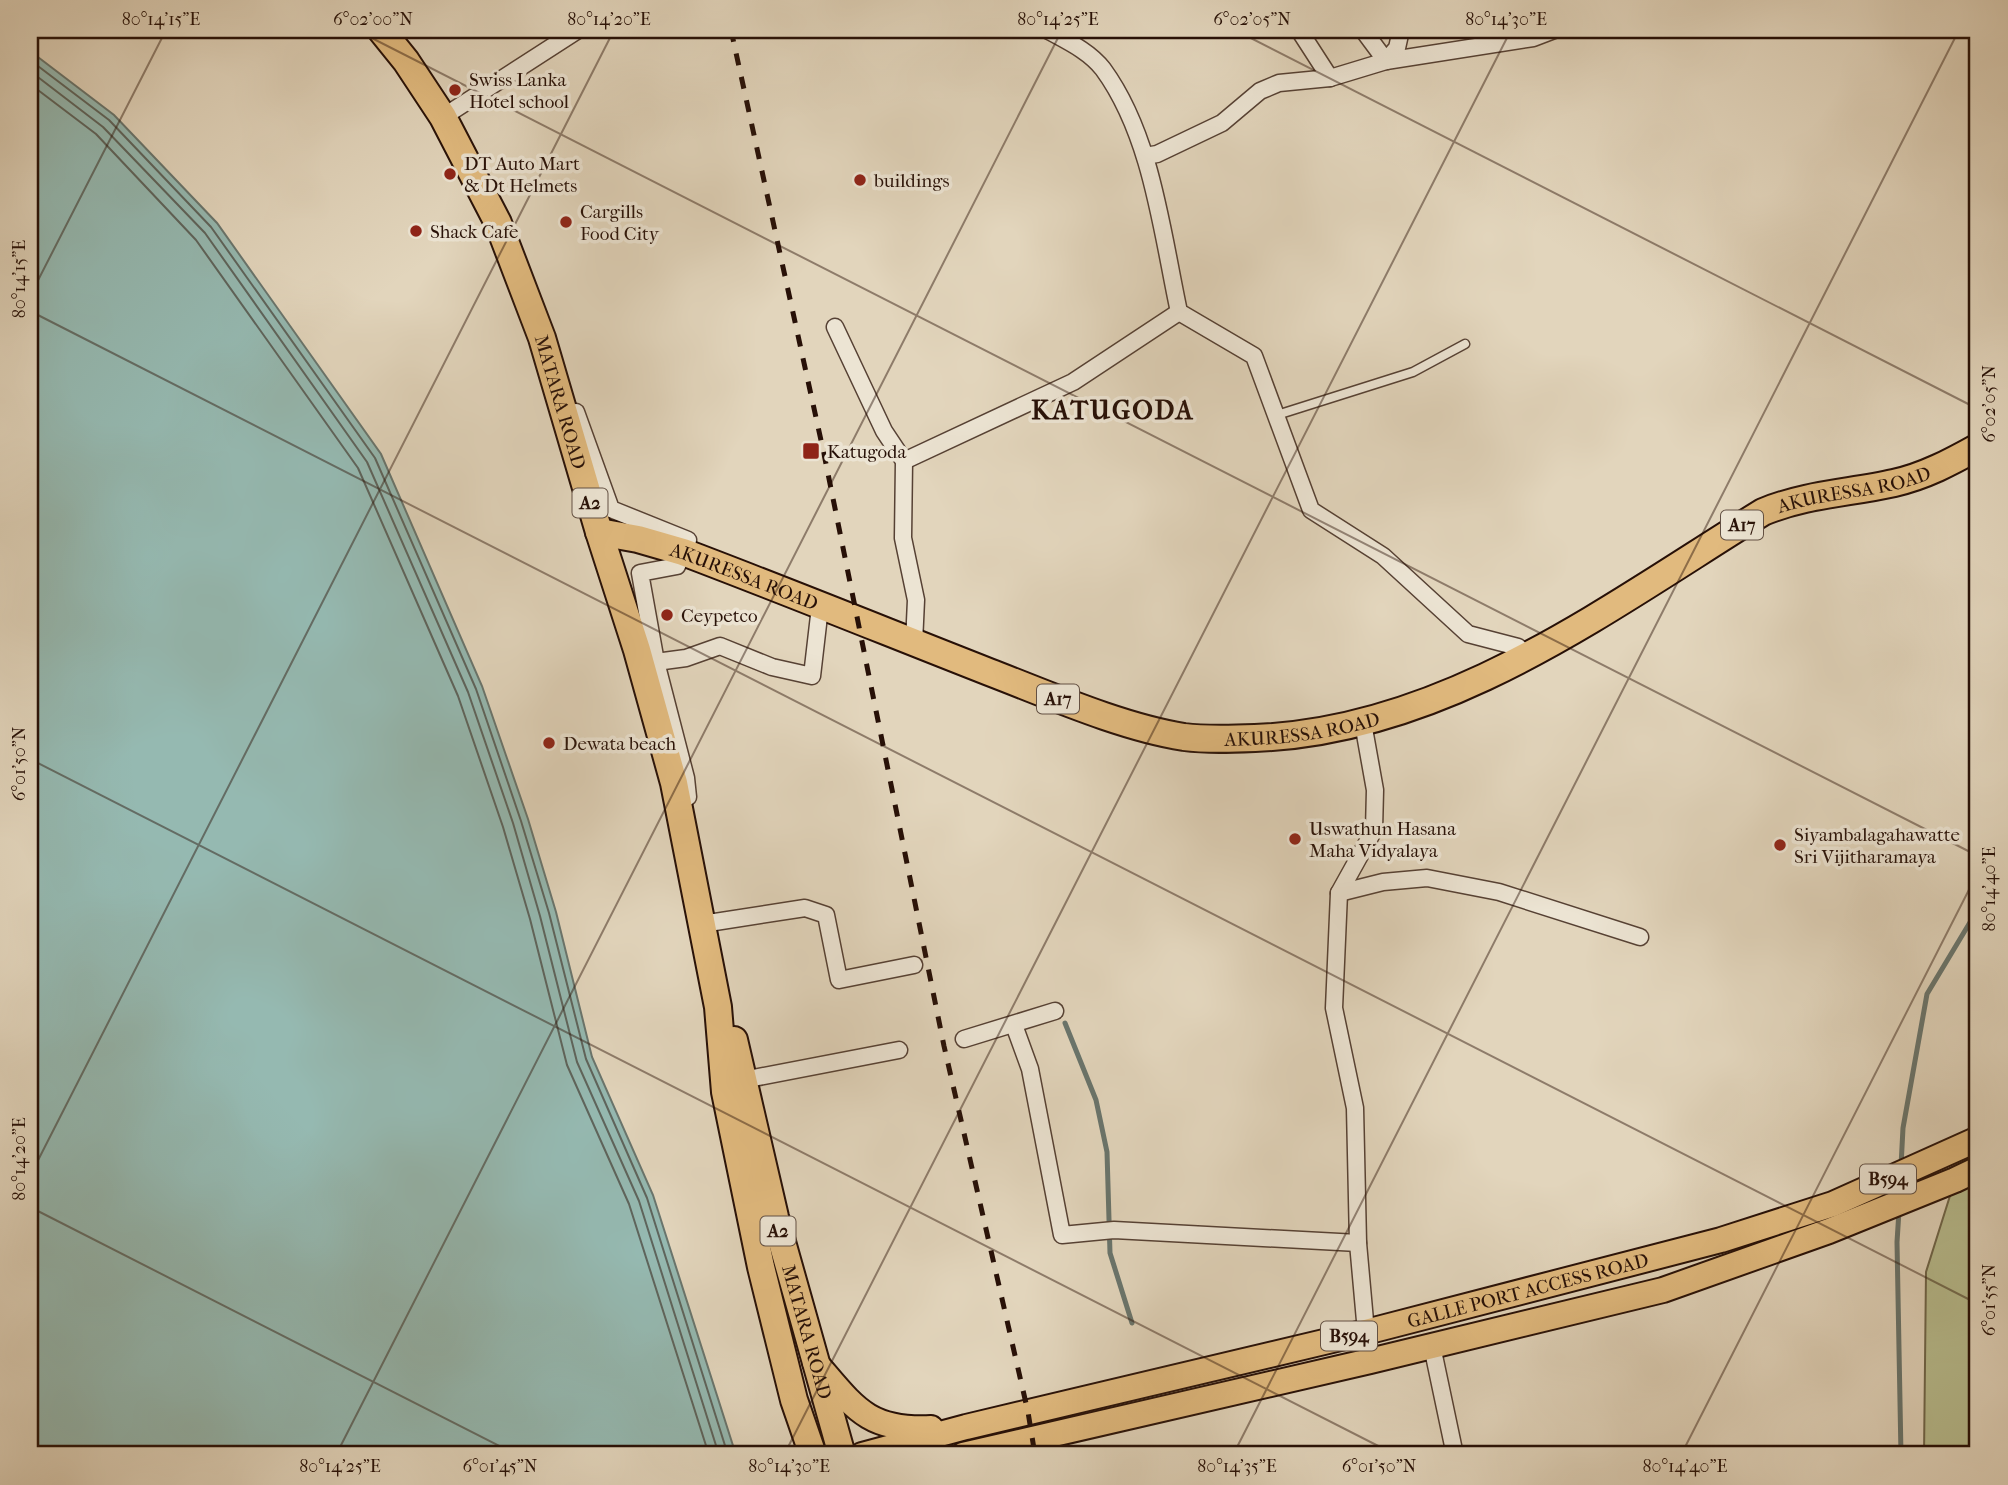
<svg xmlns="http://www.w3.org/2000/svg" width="2008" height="1485" font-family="'IM FELL French Canon',serif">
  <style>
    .green { fill: #b7bc8e; stroke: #6f664a; stroke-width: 2 }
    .water { fill: #95b9b1; stroke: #69756d; stroke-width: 2 }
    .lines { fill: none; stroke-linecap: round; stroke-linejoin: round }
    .shore { stroke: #5e645c; stroke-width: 2 }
    .stream { stroke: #69756d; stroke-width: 5 }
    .service-casing { stroke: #564134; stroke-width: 11 }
    .minor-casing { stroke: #564134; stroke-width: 19 }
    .primary-casing { stroke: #271007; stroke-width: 28 }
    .trunk-casing { stroke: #271007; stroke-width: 30 }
    .service { stroke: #ece4d3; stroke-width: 8 }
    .minor { stroke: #ece4d3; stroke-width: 16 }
    .primary { stroke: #e1ba7e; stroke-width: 24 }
    .trunk { stroke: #e1ba7e; stroke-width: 26 }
    .rail { stroke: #271007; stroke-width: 5; stroke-dasharray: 12 12; stroke-linecap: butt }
    .ticks { fill: none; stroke: #271007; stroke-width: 2; stroke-opacity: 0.45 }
    .poi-dot { fill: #8f2418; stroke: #ece4d3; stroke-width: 2.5 }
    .labels { text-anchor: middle; stroke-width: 7; stroke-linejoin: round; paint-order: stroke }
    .shield { fill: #ece4d3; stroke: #625044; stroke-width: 2 }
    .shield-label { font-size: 18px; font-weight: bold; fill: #271007 }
    .poi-label { font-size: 19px; fill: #271007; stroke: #ece4d3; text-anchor: start }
    .street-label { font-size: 19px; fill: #271007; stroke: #ece4d3 }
    .district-label { font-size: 26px; font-weight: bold; letter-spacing: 2px; fill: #271007; stroke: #ece4d3 }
    .neatline { fill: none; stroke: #271007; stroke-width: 2.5 }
    .ticks-label { font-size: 18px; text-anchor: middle; fill: #271007 }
  </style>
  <rect width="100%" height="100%" fill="#e2d5bc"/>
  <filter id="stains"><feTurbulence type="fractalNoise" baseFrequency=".00286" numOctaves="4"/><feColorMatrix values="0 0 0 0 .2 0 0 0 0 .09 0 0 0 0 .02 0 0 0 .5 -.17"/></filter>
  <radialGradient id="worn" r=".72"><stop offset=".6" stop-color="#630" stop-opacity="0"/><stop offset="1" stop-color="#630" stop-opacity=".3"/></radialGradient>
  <path class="green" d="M1978 1169V1455H1924L1926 1272 1955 1180Z"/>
  <path class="water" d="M30 51 114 115 217 223 381 454 482 686 528 819 556 912 592 1057 653 1195 736 1455H30Z"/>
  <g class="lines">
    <g class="shore">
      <path d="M30 60 109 120 211 227 375 458 476 689 521 821 549 913 586 1059 647 1198 728 1455"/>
      <path d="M30 71 103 127 205 233 367 462 468 692 513 823 540 916 577 1062 639 1201 719 1455"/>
      <path d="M30 84 96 134 196 240 358 468 458 696 503 827 530 919 567 1065 629 1204 709 1455"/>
    </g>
    <g class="stream">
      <path d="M1065 1023 1096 1100 1107 1152 1110 1253 1132 1323"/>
      <path d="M1901 1166 1903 1128 1927 994 1978 909"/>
      <path d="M1899 1211 1897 1242 1901 1455"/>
    </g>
    <defs>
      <path id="service" d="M1277 415 1413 372 1465 344"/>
      <g id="minor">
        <path d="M1047 30C1067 41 1089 51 1103 69 1152 136 1162 233 1179 312L1254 356 1311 510 1383 556 1468 634 1518 647 1527 656"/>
        <path d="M1299 30 1330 78"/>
        <path d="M1363 30 1386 61 1397 48 1401 30"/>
        <path d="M443 117 578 30"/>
        <path d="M1145 156 1157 154 1222 123 1260 91 1279 83 1330 78 1386 61 1533 38 1554 30"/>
        <path d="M835 327 884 431 904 461 903 538 916 600 914 643"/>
        <path d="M576 412 611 509 688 540 677 566 640 573 656 662 686 778 688 797"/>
        <path d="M904 461 1073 382 1179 312"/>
        <path d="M656 662 686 658 720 646 772 667 812 676 820 607"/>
        <path d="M1363 723 1375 790 1374 830 1339 893 1334 1008 1355 1108 1358 1243 1366 1332"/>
        <path d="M1339 893 1383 882 1427 878 1499 892 1640 937"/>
        <path d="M701 917 702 924 805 908 826 915 839 980 914 965"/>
        <path d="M1014 1025 1030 1069 1062 1235 1114 1230 1358 1243"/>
        <path d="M964 1039 1055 1011"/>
        <path d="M743 1080 899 1050"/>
        <path d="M1432 1346 1455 1455"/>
      </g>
      <g id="primary">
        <path d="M815 1362C854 1407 867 1431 931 1428"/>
        <path id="s1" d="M862 1455 966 1427 1366 1332 1721 1240 1833 1204 1978 1139"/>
        <path d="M963 1455 1370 1361 1663 1290 1829 1231 1955 1180 1978 1169"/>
      </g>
      <g id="trunk">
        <path id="s2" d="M381 30 406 61 443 117 498 223 542 338 599 532 637 650 674 783 718 1007 725 1092 761 1267 794 1400 813 1455"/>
        <path id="s3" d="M599 532 638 539 683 552C786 591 887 632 989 672 1049 695 1121 727 1184 737 1207 740 1231 739 1255 738 1446 731 1606 609 1763 512 1806 494 1850 493 1894 483 1925 476 1951 462 1978 447"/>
        <path id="s4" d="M734 1040 775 1217 842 1455"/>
      </g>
    </defs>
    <use href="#service" class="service-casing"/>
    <use href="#minor" class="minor-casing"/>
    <use href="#primary" class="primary-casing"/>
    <use href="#trunk" class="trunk-casing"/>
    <use href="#service" class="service"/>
    <use href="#minor" class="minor"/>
    <use href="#primary" class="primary"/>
    <use href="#trunk" class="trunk"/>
    <path class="rail" d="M731 30 824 454 944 1046 1028 1412 1035 1455"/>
  </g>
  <path class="ticks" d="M356 30 1978 856M1235 30 1978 409M30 296 166 30M30 311 1978 1304M30 759 1396 1455M30 1176 614 30M30 1207 517 1455M336 1455 1062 30M784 1455 1511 30M1233 1455 1959 30M1681 1455 1978 872"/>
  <g class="poi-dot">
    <circle cx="455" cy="90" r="7"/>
    <circle cx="450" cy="174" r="7"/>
    <circle cx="860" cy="180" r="7"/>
    <circle cx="566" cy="222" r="7"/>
    <circle cx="416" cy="231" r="7"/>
    <rect x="802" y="442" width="18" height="18" rx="3.5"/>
    <circle cx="667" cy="615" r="7"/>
    <circle cx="549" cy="743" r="7"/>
    <circle cx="1295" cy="839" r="7"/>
    <circle cx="1780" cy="845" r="7"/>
  </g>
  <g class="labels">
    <g class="shield">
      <rect x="572.5" y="488.5" width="35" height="29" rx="5"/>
      <rect x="1721" y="510.5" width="42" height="29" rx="5"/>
      <rect x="1037" y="684.5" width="42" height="29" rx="5"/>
      <rect x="1860" y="1164.5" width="56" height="29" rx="5"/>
      <rect x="760.5" y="1216.5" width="35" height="29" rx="5"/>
      <rect x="1321" y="1321.5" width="56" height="29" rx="5"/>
    </g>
    <g class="shield-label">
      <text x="590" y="509">A2</text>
      <text x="1742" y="531">A17</text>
      <text x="1058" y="705">A17</text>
      <text x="1888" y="1185">B594</text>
      <text x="778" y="1237">A2</text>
      <text x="1349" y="1342">B594</text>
    </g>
    <g class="poi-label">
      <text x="469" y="86">Swiss Lanka<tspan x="469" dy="22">Hotel school</tspan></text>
      <text x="464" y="170">DT Auto Mart<tspan x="464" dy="22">&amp; Dt Helmets</tspan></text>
      <text x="874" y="187">buildings</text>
      <text x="580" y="218">Cargills<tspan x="580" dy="22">Food City</tspan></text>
      <text x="430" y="238">Shack Cafe</text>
      <text x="827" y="458">Katugoda</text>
      <text x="681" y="622">Ceypetco</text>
      <text x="563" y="750">Dewata beach</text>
      <text x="1309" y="835">Uswathun Hasana<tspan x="1309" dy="22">Maha Vidyalaya</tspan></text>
      <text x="1794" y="841">Siyambalagahawatte<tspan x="1794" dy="22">Sri Vijitharamaya</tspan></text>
    </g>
    <g class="street-label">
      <text dy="7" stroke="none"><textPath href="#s2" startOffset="416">MATARA ROAD</textPath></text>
      <text dy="7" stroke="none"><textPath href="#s3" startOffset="1349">AKURESSA ROAD</textPath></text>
      <text dy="7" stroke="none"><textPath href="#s3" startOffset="152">AKURESSA ROAD</textPath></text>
      <text dy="7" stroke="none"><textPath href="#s3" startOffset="740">AKURESSA ROAD</textPath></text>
      <text dy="7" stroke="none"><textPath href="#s1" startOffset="686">GALLE PORT ACCESS ROAD</textPath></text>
      <text dy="7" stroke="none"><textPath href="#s4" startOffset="301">MATARA ROAD</textPath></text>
    </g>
    <g class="district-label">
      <text x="1113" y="419">KATUGODA</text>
    </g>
  </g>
  <rect width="2008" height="1485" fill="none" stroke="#e2d5bc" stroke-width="77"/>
  <rect x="38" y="38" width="1931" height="1408" class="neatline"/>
  <g class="ticks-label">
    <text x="161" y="25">80°14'15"E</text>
    <text x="373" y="25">6°02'00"N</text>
    <text x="609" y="25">80°14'20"E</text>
    <text x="1058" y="25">80°14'25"E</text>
    <text x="1252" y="25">6°02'05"N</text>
    <text x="1506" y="25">80°14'30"E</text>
    <text transform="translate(19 279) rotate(-90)" y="6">80°14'15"E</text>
    <text transform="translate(1989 404) rotate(-90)" y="6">6°02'05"N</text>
    <text transform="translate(19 764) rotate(-90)" y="6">6°01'50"N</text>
    <text transform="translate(1989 889) rotate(-90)" y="6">80°14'40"E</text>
    <text transform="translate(19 1159) rotate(-90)" y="6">80°14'20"E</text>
    <text transform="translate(1989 1300) rotate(-90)" y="6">6°01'55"N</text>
    <text x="340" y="1472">80°14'25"E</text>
    <text x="500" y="1472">6°01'45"N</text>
    <text x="789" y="1472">80°14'30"E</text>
    <text x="1237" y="1472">80°14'35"E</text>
    <text x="1379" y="1472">6°01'50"N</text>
    <text x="1685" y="1472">80°14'40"E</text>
  </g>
  <rect width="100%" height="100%" filter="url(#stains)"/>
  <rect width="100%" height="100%" fill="url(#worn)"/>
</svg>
